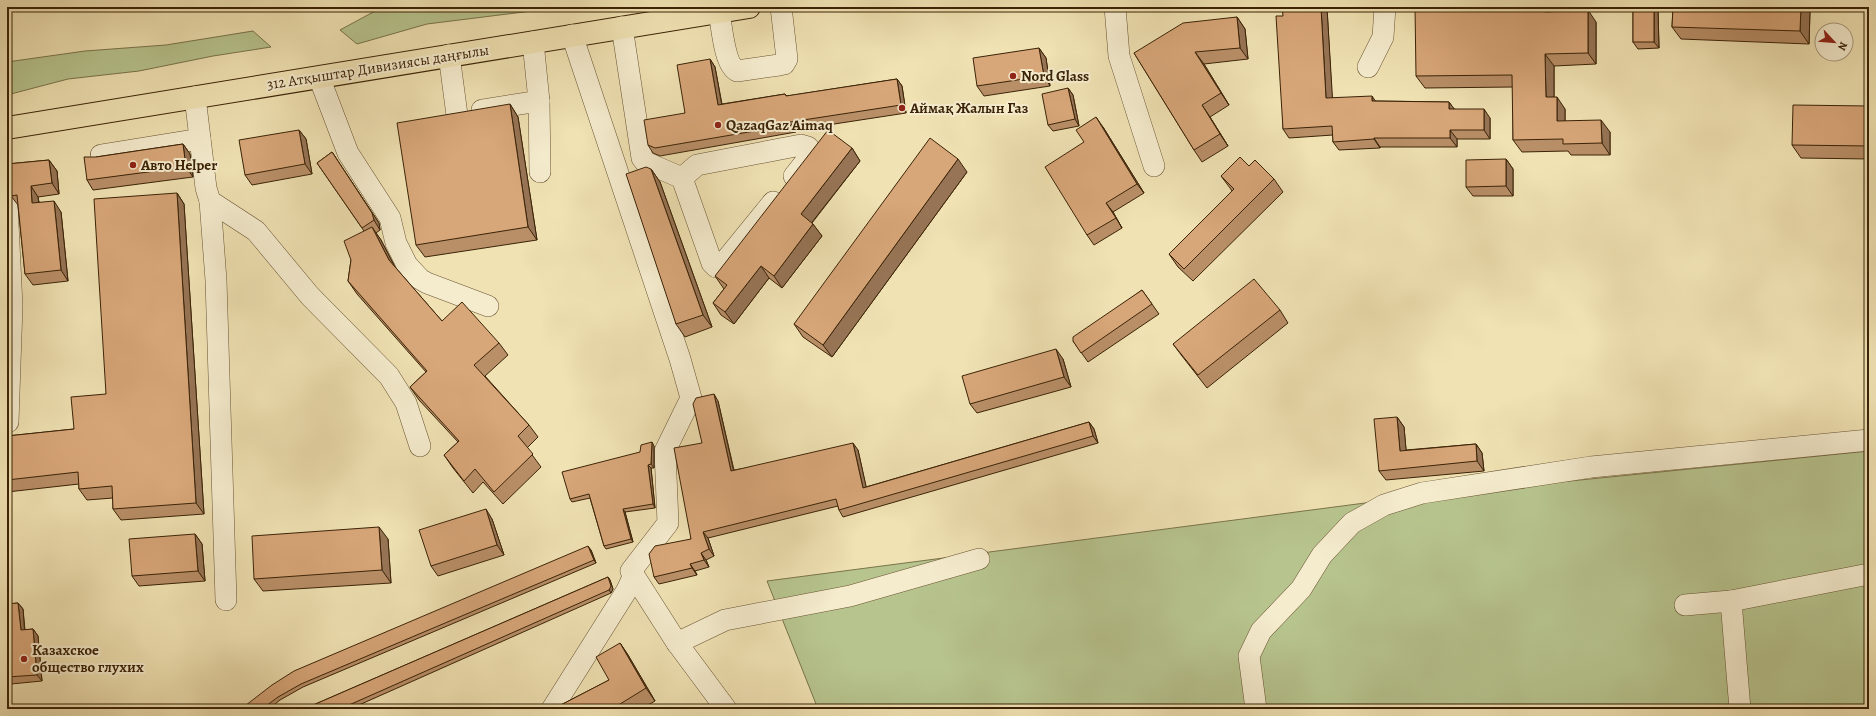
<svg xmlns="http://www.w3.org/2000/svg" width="1876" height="716" font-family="Alegreya,serif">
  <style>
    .green { fill: #b7c48e; stroke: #79744a }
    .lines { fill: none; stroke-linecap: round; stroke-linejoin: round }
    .minor-casing { stroke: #685332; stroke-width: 22 }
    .highway-casing { stroke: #3b2307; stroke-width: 24 }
    .minor { stroke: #f5ecce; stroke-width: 21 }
    .highway { stroke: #f0e2b3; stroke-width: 22 }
    .wall { fill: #b98f68; stroke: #3b2307 }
    .shaded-wall { fill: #967455; stroke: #3b2307 }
    .building { fill: #d7a679; stroke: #3b2307 }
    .poi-dot { fill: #8f2418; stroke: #f5ecce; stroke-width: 1.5 }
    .labels { text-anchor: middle; stroke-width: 4; stroke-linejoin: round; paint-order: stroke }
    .street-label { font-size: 15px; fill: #3b2307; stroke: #f5ecce }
    .poi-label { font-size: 15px; font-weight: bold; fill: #3b2307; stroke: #f5ecce; text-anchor: start }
  </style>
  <rect width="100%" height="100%" fill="#f0e2b3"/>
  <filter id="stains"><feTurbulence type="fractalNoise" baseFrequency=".005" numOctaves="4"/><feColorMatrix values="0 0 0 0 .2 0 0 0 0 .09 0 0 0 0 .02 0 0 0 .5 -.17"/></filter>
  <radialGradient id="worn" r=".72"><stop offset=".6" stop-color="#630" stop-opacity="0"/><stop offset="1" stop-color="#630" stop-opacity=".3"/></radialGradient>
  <g class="green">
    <path d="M403 7H564L427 24 357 44 340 30 377 10Z"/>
    <path d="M253 31 271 47 213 56 139 71 68 79 7 95V62L85 51 166 45Z"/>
    <path d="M1869 451V709H818L767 581 1411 497Z"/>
  </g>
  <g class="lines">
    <defs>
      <g id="minor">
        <path d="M1115 7 1119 56 1154 166"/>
        <path d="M719 12C722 27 724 64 737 71L779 65 784 64 787 59 781 7"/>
        <path d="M622 27 642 158 645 162 682 178 712 263 716 267 721 266 773 202"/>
        <path d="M572 35 680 359 691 398 665 451 668 523 631 571 677 643 726 709"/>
        <path d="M533 42 539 101 540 172"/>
        <path d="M449 55 457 115"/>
        <path d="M1368 67 1383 37 1385 7"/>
        <path d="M319 77 348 153 390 218 396 243 407 265 420 279 427 283 488 306"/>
        <path d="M195 97 206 188 210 201 256 231 310 296 389 376 406 403 420 446"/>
        <path d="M482 110 539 101"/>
        <path d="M101 155 200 139"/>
        <path d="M682 178 697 165 801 145 808 147 811 151 810 156 794 176"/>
        <path d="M210 201 216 280 226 600"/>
        <path d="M7 203 12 306 8 422"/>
        <path d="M1731 601 1869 574"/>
        <path d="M1685 605 1731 601 1740 709"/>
        <path d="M677 643 725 620 850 596 979 559"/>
        <path d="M552 709 627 590 634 575"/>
        <path d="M1256 709 1249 656 1261 631 1301 589 1322 555 1352 523 1384 505 1422 493 1591 467 1869 440"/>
      </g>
      <path id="highway" d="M7 128 749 7"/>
    </defs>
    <use href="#minor" class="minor-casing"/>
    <use href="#highway" class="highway-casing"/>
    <use href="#minor" class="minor"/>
    <use href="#highway" class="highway"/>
  </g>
  <g class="wall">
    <path d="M1633 7H1656L1658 10 1659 48 1638 49 1633 42Z"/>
    <path d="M1673 7H1807L1810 11 1809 44 1681 39 1672 27Z"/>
    <path d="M1327 8 1332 98 1376 101 1449 102 1454 109 1490 118V139H1457V147H1380V148L1339 150 1333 142V135L1289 138 1283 129V16Z"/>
    <path d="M1551 12 1596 22V64L1554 66V97L1565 109V121L1610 132V155H1571L1568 151 1522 152 1513 140V87L1425 88 1416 76Z"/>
    <path d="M1237 17 1245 29 1248 59 1204 64 1229 105 1210 117 1228 146 1202 162 1194 150 1134 53Z"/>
    <path d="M1039 48 1046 58 1050 86 984 96 977 86Z"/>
    <path d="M710 59 715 67 722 104 785 94 787 96 897 79 902 86 906 113 795 130 796 132 660 156 653 153 648 145 685 113Z"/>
    <path d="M1068 88 1073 95 1079 126 1053 131 1048 125Z"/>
    <path d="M510 104 518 117 537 240 425 257 416 245Z"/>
    <path d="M1869 106V159L1801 158 1792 145Z"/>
    <path d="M1103 127 1144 193 1113 212 1122 228 1094 245 1087 235 1084 142Z"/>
    <path d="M299 130 306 139 312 174 252 185 245 175Z"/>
    <path d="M183 144 190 154 193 177 93 190 87 180 96 157Z"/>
    <path d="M852 148 860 161 812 223 822 236 782 288 769 278 734 324 721 315 713 303 724 289 715 276Z"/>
    <path d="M332 152 379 223 380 230 376 233 381 240 395 267 442 321 499 343 508 355 485 376 529 425 538 437 527 448 541 467 503 504 483 482 473 493 453 468 444 455 458 442 419 400 410 387 426 372 357 294 348 281 351 260 364 231 317 163Z"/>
    <path d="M1506 159 1513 169V196H1473L1466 187Z"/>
    <path d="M49 160 57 171 59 194 38 197 39 202 61 212 68 281 33 285 25 274 18 205 11 196V192L7 191V164Z"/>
    <path d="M1249 166 1274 179 1283 192 1193 281 1178 267 1169 254 1232 191 1230 188 1221 176Z"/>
    <path d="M651 169 660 182 712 327 685 337 676 324Z"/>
    <path d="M967 172 832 357 803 337 794 324Z"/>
    <path d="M177 193 184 204 204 514 121 520 113 509V498L87 500 79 489V484L7 492V436L74 429 106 394Z"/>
    <path d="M1142 290 1159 314 1088 362 1073 341Z"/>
    <path d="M1280 310 1288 323 1207 388 1182 356 1173 344Z"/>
    <path d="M1063 359 1071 387 977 413 970 404Z"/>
    <path d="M718 401 734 470 858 450 866 487 1089 422 1094 429 1098 443 843 517 839 510 838 506 708 538 714 556 706 560 709 567 695 571 697 575 659 584 654 577 691 539 702 443Z"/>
    <path d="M1397 417 1404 427 1406 450 1476 444 1482 453 1484 471 1386 480 1379 471Z"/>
    <path d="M654 446V468H651L655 508 625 512 633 542 606 549 604 546 590 498 572 502 570 499 640 452Z"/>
    <path d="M492 519 504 555 438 576 431 566Z"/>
    <path d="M195 534 202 544 205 581 139 586 132 576Z"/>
    <path d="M388 539 391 583 263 591 254 579Z"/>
    <path d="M591 550 596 563 303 687 280 700 269 709H241Z"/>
    <path d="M608 577 610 580 613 589 611 593 350 709H304Z"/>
    <path d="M18 603 23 609 25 630 33 629 38 636 42 681 11 684 7 678V604Z"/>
    <path d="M620 643 628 655 655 701 641 709H553L609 680Z"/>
  </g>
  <g class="shaded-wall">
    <path d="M1321 7H1326L1327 8 1333 107 1326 98Z"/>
    <path d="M1545 7H1548L1553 15 1545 12Z"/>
    <path d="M1654 7H1656L1658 10 1659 48 1654 42Z"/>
    <path d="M1801 7H1807L1810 11 1809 44 1800 31Z"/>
    <path d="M1588 10 1596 22V64L1588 53Z"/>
    <path d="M1237 17 1245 29 1248 59 1240 48Z"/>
    <path d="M1039 48 1046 58 1050 86 1044 76Z"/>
    <path d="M1195 52 1204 64 1229 105 1221 93Z"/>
    <path d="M1545 54 1554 66V109L1546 97Z"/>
    <path d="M710 59 715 67 723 112 718 105Z"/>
    <path d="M897 79 902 86 906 113 901 105Z"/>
    <path d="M1068 88 1073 95 1079 126 1075 119Z"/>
    <path d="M1372 96 1378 105 1372 101Z"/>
    <path d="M1557 97 1565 109V133L1557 121Z"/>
    <path d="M1449 102 1455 110 1449 109Z"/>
    <path d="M510 104 518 117 537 240 528 227Z"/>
    <path d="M1202 105 1210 117 1228 146 1220 134Z"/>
    <path d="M1484 109 1490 118V139L1484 130Z"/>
    <path d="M1096 117 1103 127 1144 193 1137 184Z"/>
    <path d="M1601 120 1610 132V155L1602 143Z"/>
    <path d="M790 122 795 130 796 132 790 125Z"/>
    <path d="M299 130 306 139 312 174 305 164Z"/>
    <path d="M1450 130 1457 139V147L1450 138Z"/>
    <path d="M1374 138 1380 147V148L1374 139Z"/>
    <path d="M183 144 190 154 193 177 186 167Z"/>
    <path d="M852 148 860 161 809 226 801 214Z"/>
    <path d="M332 152 379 223 380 230 374 220Z"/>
    <path d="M958 159 967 172 832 357 823 345Z"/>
    <path d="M1506 159 1513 169V196L1506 186Z"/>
    <path d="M49 160 57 171 59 194 52 183Z"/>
    <path d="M651 169 660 182 712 327 703 315Z"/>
    <path d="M31 186 38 197 40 214 32 203Z"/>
    <path d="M177 193 184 204 204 514 196 503Z"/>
    <path d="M54 201 61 212 68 281 61 270Z"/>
    <path d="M1106 203 1113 212 1122 228 1116 218Z"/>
    <path d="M813 224 822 236 782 288 774 276Z"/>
    <path d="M372 227 381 240 398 273 389 260Z"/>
    <path d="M761 266 769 278 734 324 725 312Z"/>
    <path d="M1056 349 1063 359 1071 387 1064 377Z"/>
    <path d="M714 394 718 401 735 477 731 471Z"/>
    <path d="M1397 417 1404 427 1407 460 1400 451Z"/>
    <path d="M1089 422 1094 429 1098 443 1093 436Z"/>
    <path d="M652 442 654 446V468L651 464Z"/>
    <path d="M853 443 858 450 868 495 863 488Z"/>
    <path d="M1476 444 1482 453 1484 471 1477 461Z"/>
    <path d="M648 465 651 468 655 508 653 504Z"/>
    <path d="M486 509 492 519 504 555 497 545Z"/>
    <path d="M623 509 625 512 633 542 631 539Z"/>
    <path d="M379 527 388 539 391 583 382 570Z"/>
    <path d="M703 532 708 538 714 556 709 549Z"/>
    <path d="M195 534 202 544 205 581 198 571Z"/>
    <path d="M588 546 591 550 596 563 594 560Z"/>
    <path d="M701 553 706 560 709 567 704 560Z"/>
    <path d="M690 564 695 571 697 575 692 568Z"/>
    <path d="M608 577 610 580 613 589 611 593 609 590Z"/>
    <path d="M18 603 23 609 25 637 21 630Z"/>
    <path d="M33 629 38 636 42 681 37 675Z"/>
    <path d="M620 643 628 655 655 701 646 688Z"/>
  </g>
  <g class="building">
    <path d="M1282 7H1321L1326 98 1372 96V101L1449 102V109H1484V130H1450V138H1374V139L1333 142 1332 126 1283 129 1276 16H1283Z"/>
    <path d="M1415 7H1545V12L1588 10V53L1545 54 1546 97H1557V121L1601 120 1602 143 1563 144V139L1513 140 1512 75 1416 76Z"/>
    <rect x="1633" y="7" width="21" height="35"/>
    <path d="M1673 7H1801L1800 31 1672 27Z"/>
    <path d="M1237 17 1240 48 1195 52 1221 93 1202 105 1220 134 1194 150 1134 53 1183 23Z"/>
    <path d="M1039 48 1044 76 977 86 973 58Z"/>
    <path d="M710 59 718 105 785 94 786 96 897 79 901 105 790 122V125L655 148 648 145 644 120 685 113 677 65Z"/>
    <path d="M1068 88 1075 119 1048 125 1042 94Z"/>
    <path d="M510 104 528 227 416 245 397 123Z"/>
    <path d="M1793 105 1869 106V146L1792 145Z"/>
    <path d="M1096 117 1137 184 1106 203 1116 218 1087 235 1045 167 1084 142 1076 130Z"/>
    <path d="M299 130 305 164 245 175 239 140Z"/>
    <path d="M828 130 852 148 801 214 813 224 774 276 761 266 725 312 713 303 727 285 715 276Z"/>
    <path d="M930 138 958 159 823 345 794 324Z"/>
    <path d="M183 144 186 167 87 180 84 157H96Z"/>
    <path d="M332 152 372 213 374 220 362 228 317 163Z"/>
    <path d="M1240 157 1249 166 1255 160 1274 179 1184 269 1169 254 1234 189 1221 176Z"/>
    <path d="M1506 159V186L1466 187V160Z"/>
    <path d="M49 160 52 183 31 186 32 203 54 201 61 270 25 274 17 195 11 196 9 185 7 183V164Z"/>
    <path d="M646 167 651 169 703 315 676 324 626 174Z"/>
    <path d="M177 193 196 503 113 509 112 486 79 489 78 472 7 480V436L74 429 71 397 106 394 94 199Z"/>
    <path d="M372 227 389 260 442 321 462 302 499 343 474 365 529 425 518 436 533 454 494 492 475 469 464 481 444 455 459 441 410 387 427 371 348 281 351 260 344 241Z"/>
    <path d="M1254 279 1280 310 1198 375 1173 344Z"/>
    <path d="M1142 290 1152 304 1081 353 1073 341V337Z"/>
    <path d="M1056 349 1064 377 970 404 962 376Z"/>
    <path d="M714 394 731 471 853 443 863 488 1089 422 1093 436 839 510 836 499 703 532 709 549 701 553 704 560 690 564 692 568 654 577 649 554 655 546 691 539 674 448 702 443 693 404 696 398Z"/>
    <path d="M1397 417 1400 451 1476 444 1477 461 1379 471 1374 419Z"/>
    <path d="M652 442 651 464 648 465 653 504 623 509 631 539 604 546 589 494 570 499 562 472 640 452 641 445Z"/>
    <path d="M486 509 497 545 431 566 419 530Z"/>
    <path d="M379 527 382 570 254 579 252 536Z"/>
    <path d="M195 534 198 571 132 576 129 539Z"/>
    <path d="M588 546 594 560 301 684 278 697 262 709H241L272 685 294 671Z"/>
    <path d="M608 577 611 586 609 590 340 709H304Z"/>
    <path d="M18 603 21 630 33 629 37 675 7 677V604Z"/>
    <path d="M620 643 646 688 612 709H553L609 680 596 657Z"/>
  </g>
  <g class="poi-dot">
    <circle cx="1013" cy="76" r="4"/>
    <circle cx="902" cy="108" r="4"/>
    <circle cx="718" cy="125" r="4"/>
    <circle cx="133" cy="165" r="4"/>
    <circle cx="24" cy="659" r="4"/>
  </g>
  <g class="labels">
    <g class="street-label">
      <text transform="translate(378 67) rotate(-9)" y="5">312 Атқыштар Дивизиясы даңғылы</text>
    </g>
    <g class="poi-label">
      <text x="1021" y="81">Nord Glass</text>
      <text x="910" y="113">Аймақ Жалын Газ</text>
      <text x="726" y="130">QazaqGaz Aimaq</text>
      <text x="141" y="170">Авто Helper</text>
      <text x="32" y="655">Казахское<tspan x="32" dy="17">общество глухих</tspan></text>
    </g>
  </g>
  <rect width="1876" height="716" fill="none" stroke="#f0e2b3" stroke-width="24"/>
  <rect x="8" y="8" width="1860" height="700" fill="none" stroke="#3b2307" stroke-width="2"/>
  <rect x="12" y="12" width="1852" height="692" fill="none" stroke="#3b2307"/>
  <g transform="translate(1834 42) rotate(116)"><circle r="19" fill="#f5ecce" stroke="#ab9c7e"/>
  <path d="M0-3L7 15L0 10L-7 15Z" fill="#8f2418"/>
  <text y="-6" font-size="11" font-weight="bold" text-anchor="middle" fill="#3b2307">N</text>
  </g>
  <rect width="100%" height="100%" filter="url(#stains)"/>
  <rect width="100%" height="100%" fill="url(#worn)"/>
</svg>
